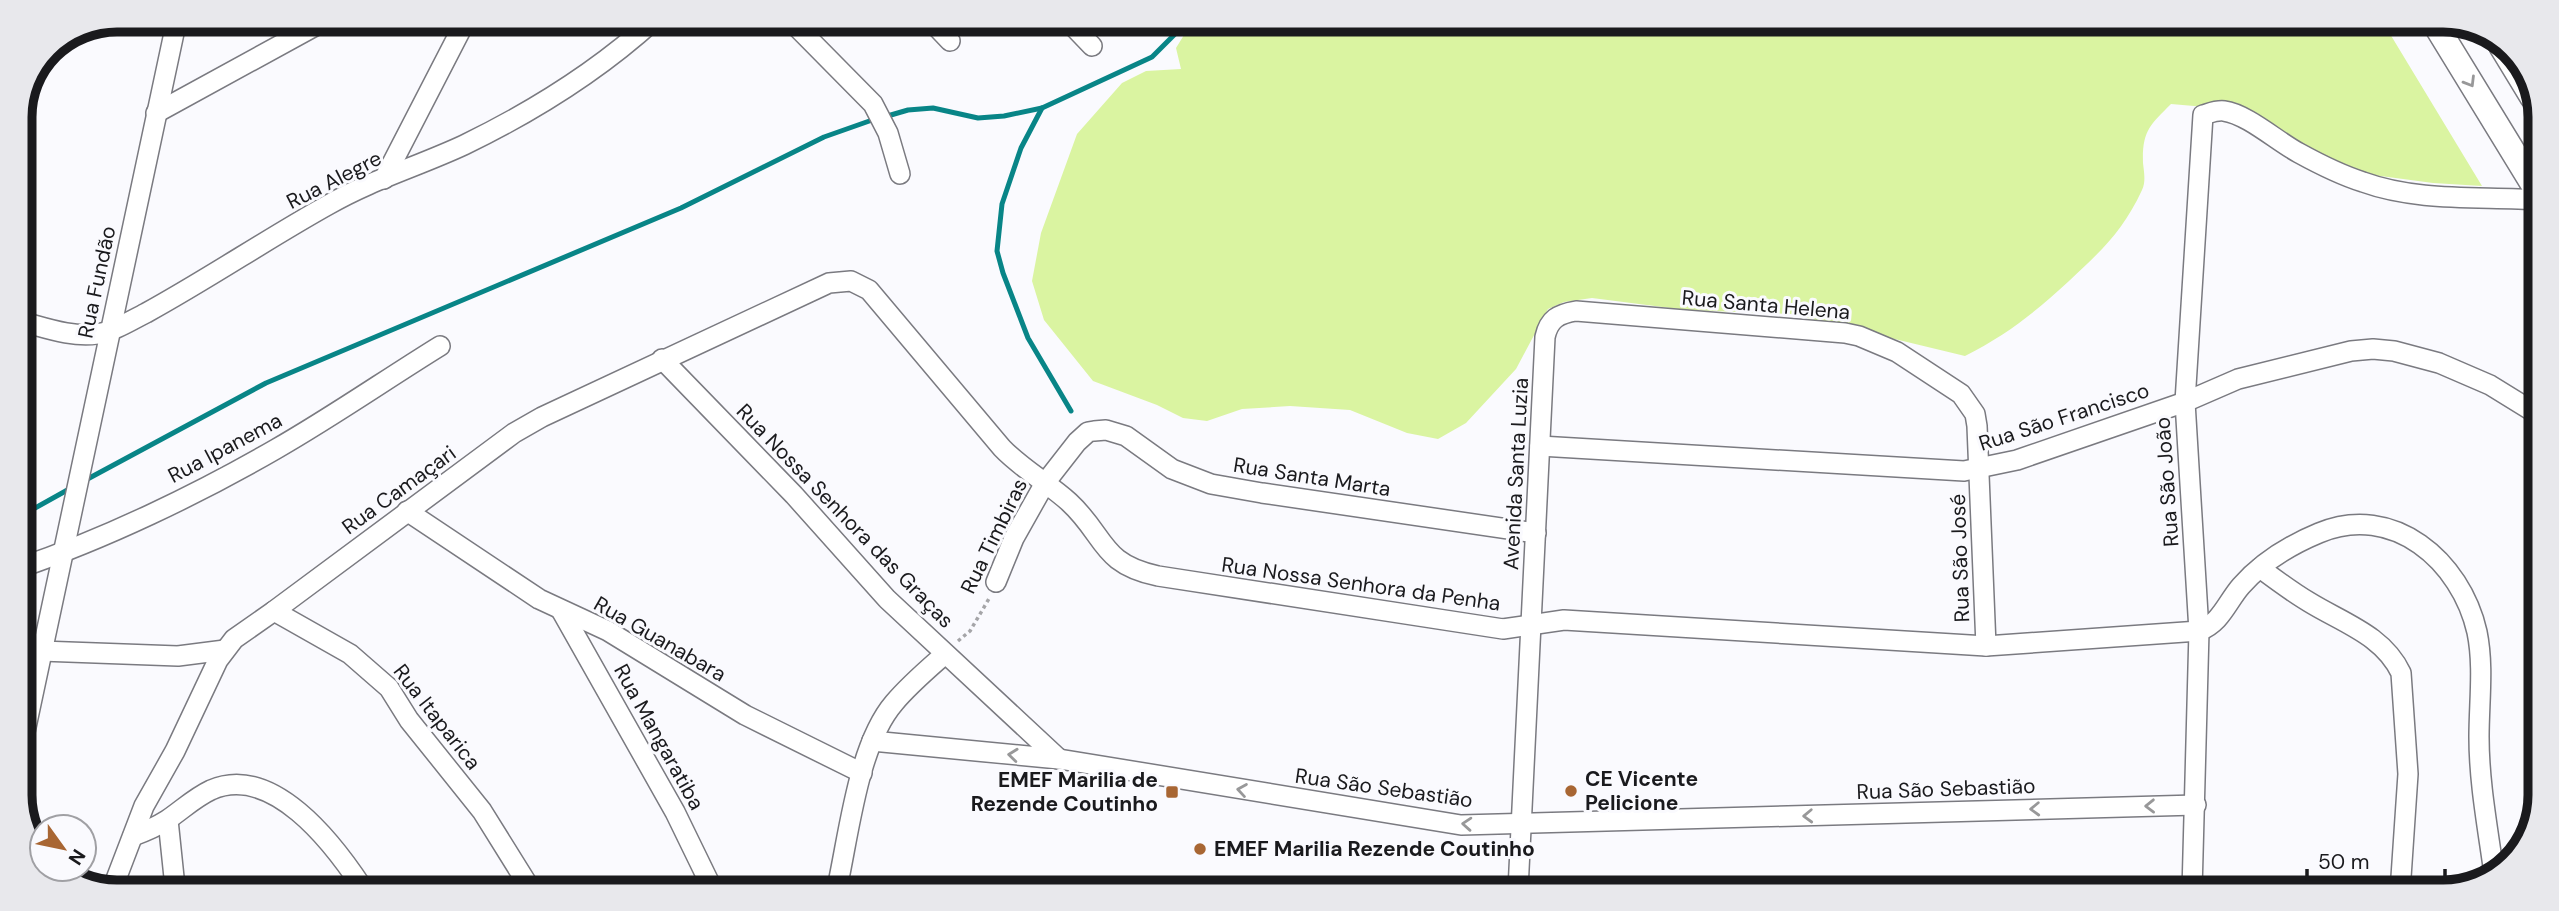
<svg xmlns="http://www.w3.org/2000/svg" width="2559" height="911" font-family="'DM Sans',sans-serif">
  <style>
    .green { fill: #daf4a1 }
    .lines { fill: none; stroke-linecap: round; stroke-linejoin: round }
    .stream { stroke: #088587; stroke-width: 5 }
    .minor-casing { stroke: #7a7a80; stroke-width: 22 }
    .major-casing { stroke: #7a7a80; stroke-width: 27 }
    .highway-casing { stroke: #7a7a80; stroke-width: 31 }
    .path { stroke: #a5a5a8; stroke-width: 3.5; stroke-dasharray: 3.5 3.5; stroke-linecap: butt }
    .minor { stroke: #fff; stroke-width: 19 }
    .major { stroke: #fff; stroke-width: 24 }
    .highway { stroke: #fff; stroke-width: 28 }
    .oneway { stroke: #989899 }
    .poi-dot { fill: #a86633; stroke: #fafafe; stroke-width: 2.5 }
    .labels { text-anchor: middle; stroke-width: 6; stroke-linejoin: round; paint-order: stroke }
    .street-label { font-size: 21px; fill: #1a1a1d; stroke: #fafafe }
    .poi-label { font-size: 21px; font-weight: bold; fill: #1a1a1d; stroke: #fafafe; text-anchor: start }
    .rim { fill: none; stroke: #1a1a1d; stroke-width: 9 }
  </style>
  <rect width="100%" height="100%" fill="#fafafe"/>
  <path class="green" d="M1192 22 2384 24 2482 186 2433 183 2358 173 2321 157 2240 110 2171 104C2150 125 2142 131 2143 163 2144 172 2146 182 2142 190 2123 231 2102 250 2069 281 2034 313 2008 334 1965 356L1791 314 1686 310 1592 298 1564 302 1548 309 1516 369 1466 423 1438 439 1407 433 1350 410 1290 406 1242 409 1207 421 1183 418 1157 405 1093 381 1044 320 1032 281 1041 233 1077 134 1122 83 1146 71 1181 69 1176 48Z"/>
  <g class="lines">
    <g class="stream">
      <path d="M1042 108 1021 148 1002 204 997 251 1003 273 1028 338 1071 411"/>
      <path d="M884 117 908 110 933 108 978 118 1004 116 1042 108 1152 57 1181 28 1196 22"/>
      <path d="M82 482 266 383 681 208 824 137 875 119"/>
      <path d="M19 517 71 488"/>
    </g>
    <defs>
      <g id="minor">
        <path d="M791 21 873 104 888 133 900 174"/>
        <path d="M931 21 950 41"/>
        <path d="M1068 21 1092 46"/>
        <path d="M156 113 326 20"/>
        <path d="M384 179 466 20"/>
        <path d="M19 321C43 327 72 338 97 334 115 331 130 321 146 313 208 279 267 239 328 205 371 180 419 166 464 145 532 112 598 71 654 20"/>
        <path d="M662 359 794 495 887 599 1059 759"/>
        <path d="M1540 446 1964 471 2017 460 2185 402 2238 379 2351 351 2373 349 2394 351 2439 363 2490 385 2537 414"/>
        <path d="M407 511 539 599 608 631 745 715 862 773"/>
        <path d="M19 568C105 539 198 494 276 449 332 417 385 380 440 346"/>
        <path d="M2260 568C2276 580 2292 592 2309 602 2343 623 2383 635 2401 673L2408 774 2400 892"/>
        <path d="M996 582 1014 538 1045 483 1077 442 1088 432 1094 431 1106 430 1126 436 1172 469 1211 484 1262 493 1536 533"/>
        <path d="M561 610 675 812 712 888"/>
        <path d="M274 611 350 654 389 688 409 720 482 811 530 888"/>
        <path d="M41 651 178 656 225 650"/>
        <path d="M872 741 1059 759 1461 825 2196 805"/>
        <path d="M19 760 177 19"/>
        <path d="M168 820 175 887"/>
        <path d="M133 836C144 832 156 827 167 820 182 810 194 798 211 790 272 763 333 843 362 887"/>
        <path d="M113 887 144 806 175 751 218 660 234 639 274 611 514 433 542 417 829 283 851 281 869 290 1002 448C1022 469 1048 483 1069 502 1106 536 1100 564 1158 576L1503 629 1564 620 1986 646 2199 631C2221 623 2227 602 2241 586 2263 561 2290 545 2319 533 2393 502 2461 561 2477 632 2484 666 2479 702 2479 737 2479 783 2488 829 2494 874"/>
        <path d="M837 888C849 834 858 745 894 703 909 685 928 669 945 654"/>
        <path d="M1518 890 1545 337C1549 319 1558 314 1576 311L1845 333 1859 336 1897 352 1961 394 1975 414 1977 426 1986 646"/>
        <path d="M2192 891 2199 631 2185 402 2203 115C2210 113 2217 110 2224 111 2247 114 2278 142 2299 153 2319 164 2341 175 2363 182 2418 202 2480 196 2539 200"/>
      </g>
      <path id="major" d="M2435 24 2539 194"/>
      <path id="highway" d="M2503 45 2534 96"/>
    </defs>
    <use href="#minor" class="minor-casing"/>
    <use href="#major" class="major-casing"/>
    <use href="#highway" class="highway-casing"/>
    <path class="path" d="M958 641 970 631 990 597"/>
    <use href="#minor" class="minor"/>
    <use href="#major" class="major"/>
    <use href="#highway" class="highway"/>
  </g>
  <defs><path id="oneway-chevron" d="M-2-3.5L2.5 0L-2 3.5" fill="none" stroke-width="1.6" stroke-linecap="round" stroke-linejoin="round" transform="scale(1.75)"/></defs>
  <g class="oneway">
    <use href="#oneway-chevron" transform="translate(2470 82) rotate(59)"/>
    <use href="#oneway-chevron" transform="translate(1013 755) rotate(-174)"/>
    <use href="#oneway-chevron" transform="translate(1242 790) rotate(-171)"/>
    <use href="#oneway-chevron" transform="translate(2150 806) rotate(179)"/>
    <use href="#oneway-chevron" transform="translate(2035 809) rotate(178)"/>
    <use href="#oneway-chevron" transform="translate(1808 816) rotate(178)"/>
    <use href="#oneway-chevron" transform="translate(1467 824) rotate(-176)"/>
  </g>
  <g class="poi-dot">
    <circle cx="1571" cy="791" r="7"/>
    <rect x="1165" y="785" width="14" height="14" rx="3.5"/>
    <circle cx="1200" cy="849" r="7"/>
  </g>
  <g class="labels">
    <g class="street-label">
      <text transform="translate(334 180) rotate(-27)" y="7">Rua Alegre</text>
      <text transform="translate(97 282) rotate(-78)" y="7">Rua Fundão</text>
      <text transform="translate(1766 305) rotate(5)" y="7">Rua Santa Helena</text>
      <text transform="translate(2064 417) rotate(-18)" y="7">Rua São Francisco</text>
      <text transform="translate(225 448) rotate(-28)" y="7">Rua Ipanema</text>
      <text transform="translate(1516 474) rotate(-87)" y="7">Avenida Santa Luzia</text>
      <text transform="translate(1312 477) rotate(9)" y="7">Rua Santa Marta</text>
      <text transform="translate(2167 482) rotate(-94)" y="7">Rua São João</text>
      <text transform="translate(399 490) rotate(-36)" y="7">Rua Camaçari</text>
      <text transform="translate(845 516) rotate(46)" y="7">Rua Nossa Senhora das Graças</text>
      <text transform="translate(994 536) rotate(-64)" y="7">Rua Timbiras</text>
      <text transform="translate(1960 558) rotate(-92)" y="7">Rua São José</text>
      <text transform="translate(1361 584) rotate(8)" y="7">Rua Nossa Senhora da Penha</text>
      <text transform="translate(660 639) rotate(30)" y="7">Rua Guanabara</text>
      <text transform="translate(437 717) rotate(52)" y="7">Rua Itaparica</text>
      <text transform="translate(659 737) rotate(61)" y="7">Rua Mangaratiba</text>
      <text transform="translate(1384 788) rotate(8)" y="7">Rua São Sebastião</text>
      <text transform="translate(1946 789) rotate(-2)" y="7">Rua São Sebastião</text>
    </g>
    <g class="poi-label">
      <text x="1585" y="786">CE Vicente<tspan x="1585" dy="24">Pelicione</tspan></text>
      <text x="1158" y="787" text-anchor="end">EMEF Marilia de<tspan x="1158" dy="24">Rezende Coutinho</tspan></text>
      <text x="1214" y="856">EMEF Marilia Rezende Coutinho</text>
    </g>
  </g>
  <path d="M0 0H2559V911H0ZM117 32H2443A85 85 0 0 1 2528 117V795A85 85 0 0 1 2443 880H117A85 85 0 0 1 32 795V117A85 85 0 0 1 117 32Z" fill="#e8e8ec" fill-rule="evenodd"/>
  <path class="rim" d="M117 32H2443A85 85 0 0 1 2528 117V795A85 85 0 0 1 2443 880H117A85 85 0 0 1 32 795V117A85 85 0 0 1 117 32Z"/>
  <g transform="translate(63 848) rotate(123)"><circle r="33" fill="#fafafe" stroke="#a0a0a4" stroke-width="2"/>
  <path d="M0-5L12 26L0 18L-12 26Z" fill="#a86633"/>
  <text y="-10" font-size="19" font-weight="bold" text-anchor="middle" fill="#1a1a1d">N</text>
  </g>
  <path d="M2307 869v10h138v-10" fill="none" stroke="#1a1a1d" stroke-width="3.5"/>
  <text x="2318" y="869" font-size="21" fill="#1a1a1d" stroke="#fafafe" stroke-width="5" paint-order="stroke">50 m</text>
</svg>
